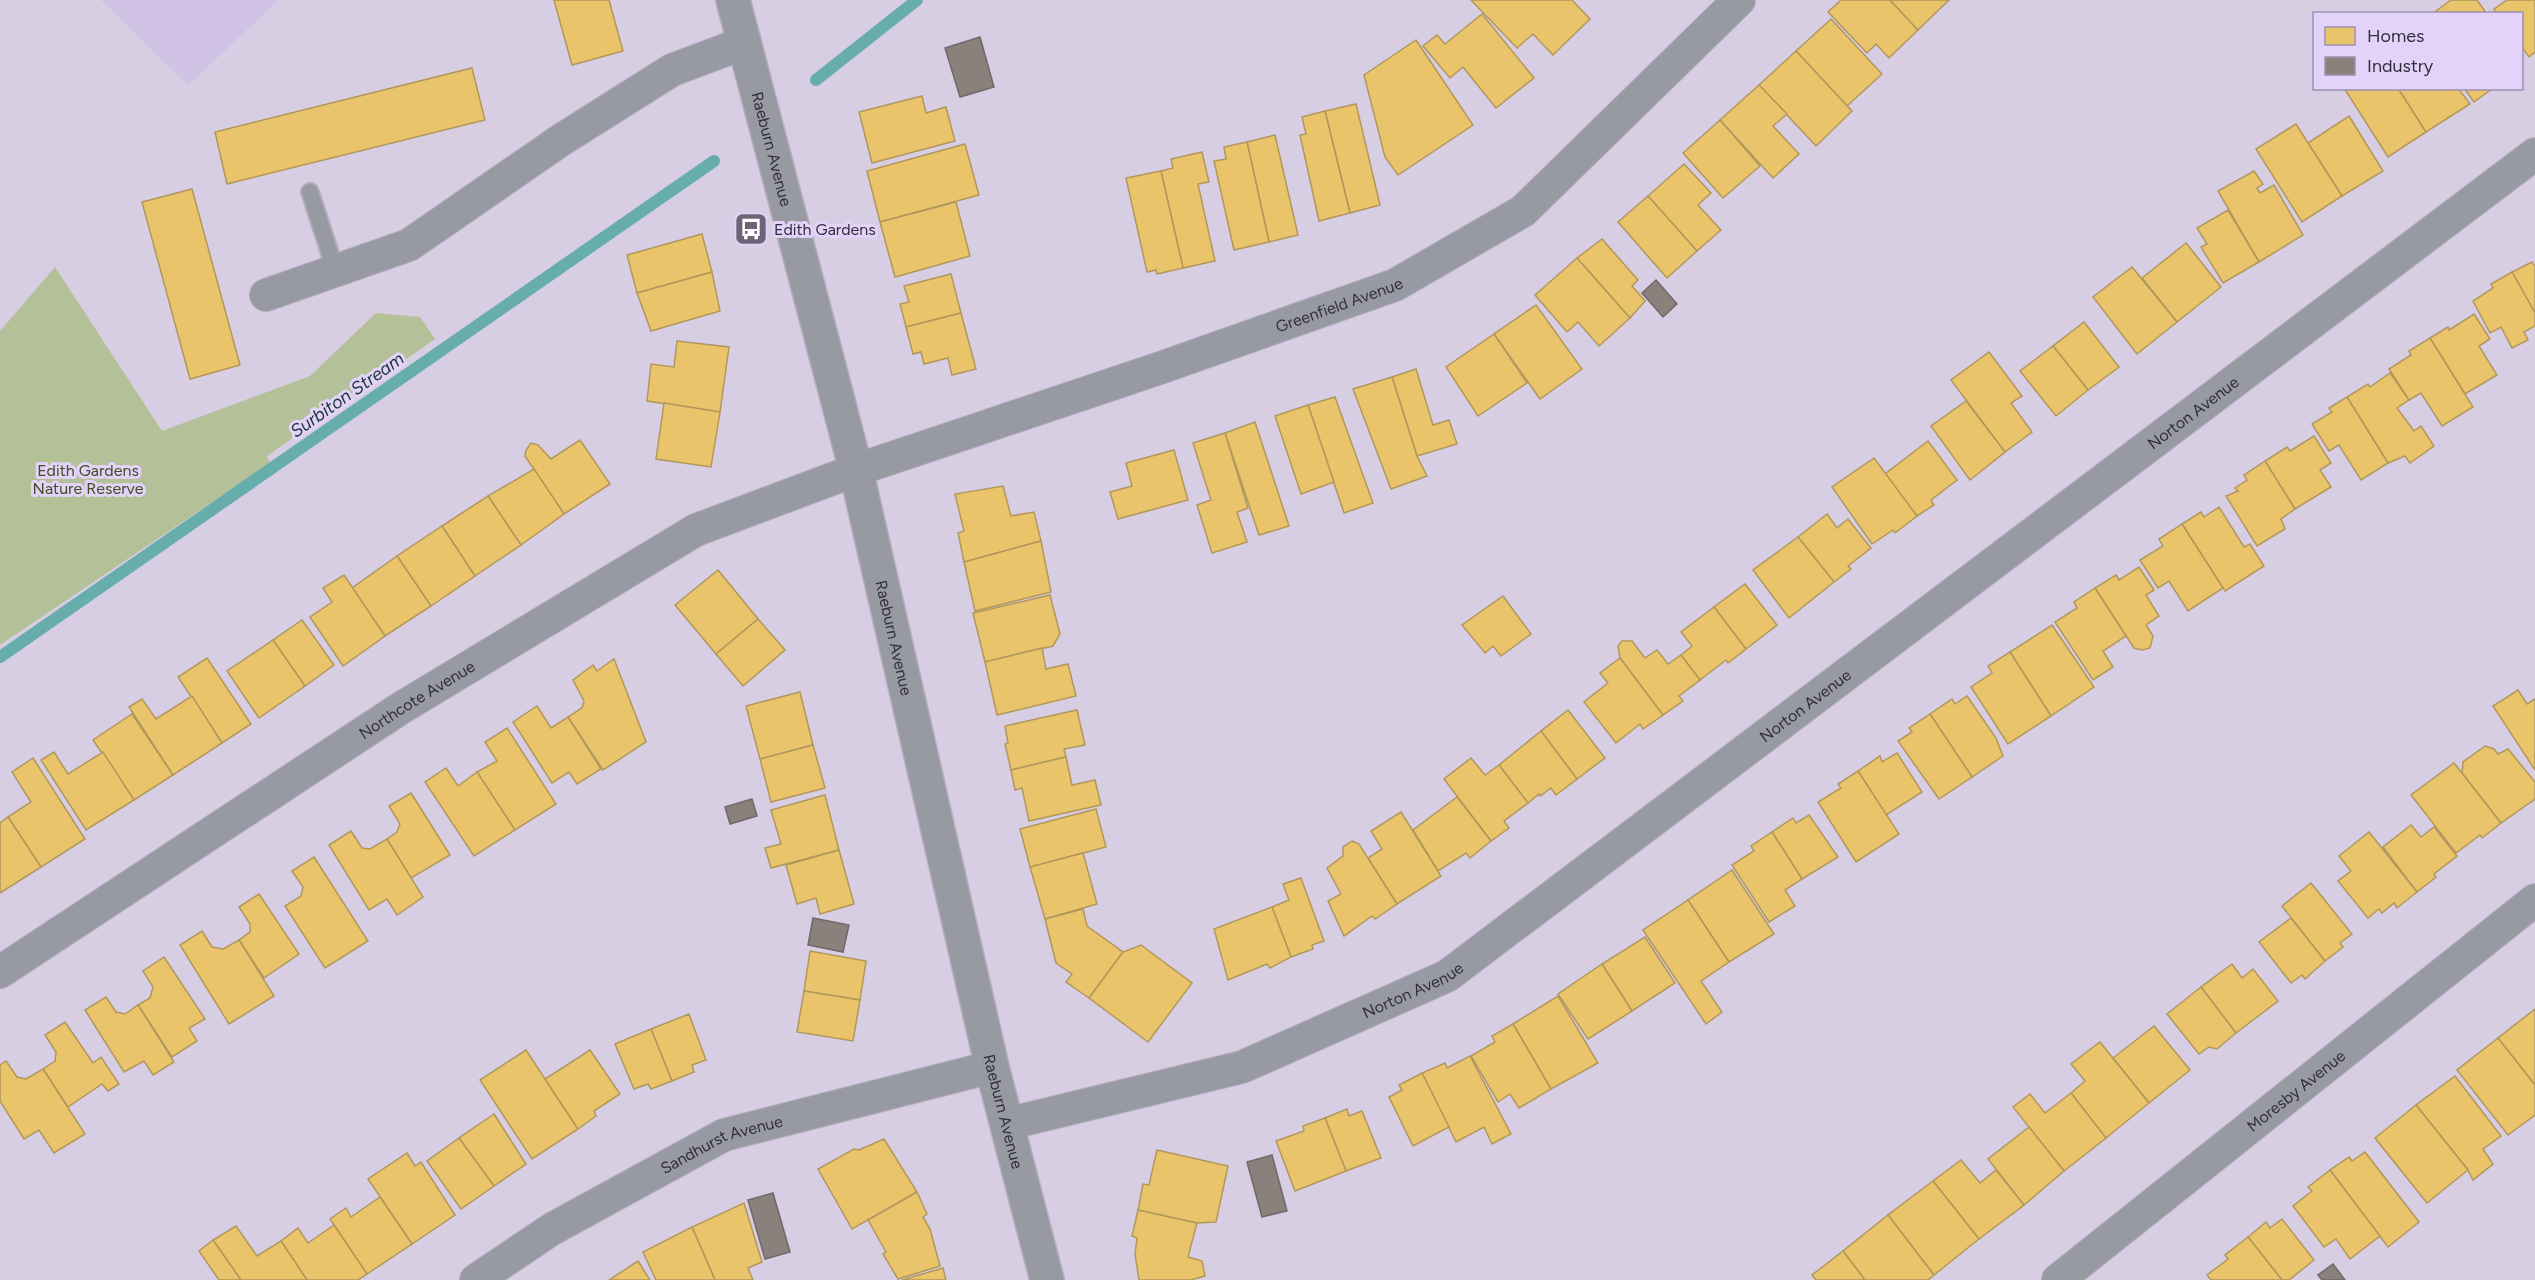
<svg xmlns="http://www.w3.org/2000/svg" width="2535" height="1280" font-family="Figtree,sans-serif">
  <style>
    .built { fill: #d0c2e5 }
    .green { fill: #b4c098 }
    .homes { fill: #e9c46a; stroke: #b2975c; stroke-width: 1.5 }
    .industry { fill: #8a817c; stroke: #706869; stroke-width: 1.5 }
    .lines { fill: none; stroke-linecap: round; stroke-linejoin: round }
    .stream { stroke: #67adab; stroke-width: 12 }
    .service-casing { stroke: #b4acbd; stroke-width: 20 }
    .minor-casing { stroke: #b4acbd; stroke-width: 34 }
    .tertiary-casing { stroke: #b4acbd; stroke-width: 36 }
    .service { stroke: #979aa2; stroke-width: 16 }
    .minor { stroke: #979aa2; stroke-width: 32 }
    .tertiary { stroke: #979aa2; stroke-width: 33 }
    .labels { text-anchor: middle; stroke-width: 6; stroke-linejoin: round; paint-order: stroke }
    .street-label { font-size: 16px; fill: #332d3c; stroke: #e3d3fa }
    .poi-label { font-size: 16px; fill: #332d3c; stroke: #e3d3fa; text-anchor: start }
    .park-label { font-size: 16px; fill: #404f1d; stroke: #e3d3fa }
    .water-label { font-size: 18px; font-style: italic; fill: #1b3a35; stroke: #e3d3fa }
  </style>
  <rect width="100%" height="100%" fill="#d7cee4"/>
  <path class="built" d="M101 0H279L188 85Z"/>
  <path class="green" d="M55 267 162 431 310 376 376 313 420 317 435 339 267 456 270 463 0 645V331Z"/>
  <g class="homes">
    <path d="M554 0H609L623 51 572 65Z"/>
    <path d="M1471 0H1572L1590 19 1553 55 1533 34 1517 48Z"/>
    <path d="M1841 0H1890L1918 30 1889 58 1876 44 1867 53 1828 12Z"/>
    <path d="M1890 0H1949L1918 30Z"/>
    <path d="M2451 0H2477L2487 14H2432Z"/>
    <path d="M2507 0H2535V52L2529 57 2522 47V14H2497L2494 9Z"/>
    <path d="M1482 14 1534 78 1496 108 1463 67 1450 78 1423 46 1437 35 1445 44Z"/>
    <path d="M1831 19 1882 74 1847 106 1796 51Z"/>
    <path d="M1416 40 1473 125 1398 175 1385 157 1364 75Z"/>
    <path d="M1796 51 1852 111 1816 146 1759 85Z"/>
    <path d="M472 68 485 120 227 184 215 132Z"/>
    <path d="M1759 85 1787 114 1773 126 1799 154 1773 178 1720 120Z"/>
    <path d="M2344 88H2398L2426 132 2388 157Z"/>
    <path d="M2398 88H2458L2470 104 2426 132Z"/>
    <path d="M2464 88H2493L2474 102Z"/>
    <path d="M922 96 926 113 946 107 955 141 872 163 859 112Z"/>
    <path d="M1356 104 1380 205 1350 213 1325 111Z"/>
    <path d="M1325 111 1350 213 1319 221 1300 135 1306 134 1302 117Z"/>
    <path d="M2349 116 2383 171 2342 196 2308 143Z"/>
    <path d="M1720 120 1760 166 1723 198 1683 153Z"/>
    <path d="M2296 124 2342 196 2302 222 2256 149Z"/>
    <path d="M1275 135 1298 235 1269 242 1247 142Z"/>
    <path d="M1247 142 1269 242 1234 250 1214 161 1226 159 1224 147Z"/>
    <path d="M965 144 979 195 880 222 867 171Z"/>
    <path d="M1202 152 1209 182 1198 184 1215 261 1183 268 1161 171 1173 168 1171 159Z"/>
    <path d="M1684 164 1711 193 1698 205 1721 230 1697 251 1648 196Z"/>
    <path d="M1161 171 1183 268 1157 274 1156 270 1147 272 1126 178Z"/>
    <path d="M2254 171 2263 184 2257 188 2260 193 2274 185 2303 235 2259 262 2218 191Z"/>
    <path d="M192 189 240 365 190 379 142 202Z"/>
    <path d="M1648 196 1697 251 1667 278 1618 222Z"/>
    <path d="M956 202 970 256 895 277 880 222Z"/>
    <path d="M2228 210 2259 262 2223 283 2201 247 2207 244 2197 228Z"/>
    <path d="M702 234 712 272 637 293 627 255Z"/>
    <path d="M1602 239 1638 280 1632 286 1645 301 1630 318 1577 258Z"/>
    <path d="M2186 243 2221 287 2177 322 2142 278Z"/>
    <path d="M1577 258 1630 318 1599 346 1578 322 1567 332 1535 295Z"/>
    <path d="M2532 262 2535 266V313L2512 272Z"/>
    <path d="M2132 267 2177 322 2137 354 2093 297Z"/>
    <path d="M712 272 720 311 651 331 637 293Z"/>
    <path d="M2512 272 2535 313V326L2524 332 2528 340 2512 348 2501 327 2490 333 2473 301 2493 288 2491 284Z"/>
    <path d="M951 274 961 313 906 327 900 304 909 302 904 286Z"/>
    <path d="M1536 305 1582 369 1540 399 1494 334Z"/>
    <path d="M961 313 976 369 952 375 948 358 924 364 921 352 913 354 906 327Z"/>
    <path d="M2474 314 2490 339 2479 346 2497 375 2465 394 2430 338 2448 327 2449 330Z"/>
    <path d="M2084 322 2119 367 2088 390 2053 346Z"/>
    <path d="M1494 334 1527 383 1478 416 1446 367Z"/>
    <path d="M2430 338 2473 407 2442 426 2421 393 2409 400 2389 369 2411 355 2409 351Z"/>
    <path d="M677 341 729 347 720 412 647 401 651 364 674 367Z"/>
    <path d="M2053 346 2088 390 2056 416 2020 371Z"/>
    <path d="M1989 352 2022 396 2011 403 2032 432 2005 452 1951 380Z"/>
    <path d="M1416 369 1433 425 1449 420 1457 444 1417 456 1392 377Z"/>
    <path d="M2390 373 2409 400 2397 408 2414 431 2421 426 2434 446 2410 463 2405 456 2388 463 2347 397 2368 384 2370 387Z"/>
    <path d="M1392 377 1417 456 1427 476 1391 489 1353 389Z"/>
    <path d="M1335 397 1373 503 1344 513 1308 405Z"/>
    <path d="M2347 397 2388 463 2361 480 2339 445 2329 451 2312 424 2332 412 2329 408Z"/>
    <path d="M1966 401 2005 452 1970 480 1931 426Z"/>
    <path d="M664 403 720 412 711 467 656 459Z"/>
    <path d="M1308 405 1334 482 1301 494 1275 416Z"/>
    <path d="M1255 422 1289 526 1259 535 1225 433Z"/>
    <path d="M1225 433 1248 508 1237 512 1247 542 1212 553 1197 505 1211 500 1193 443Z"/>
    <path d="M2314 436 2331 463 2320 470 2331 487 2295 509 2265 461 2287 447 2290 451Z"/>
    <path d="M580 440 610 484 564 514 525 456 526 450 531 443 538 445 551 459Z"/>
    <path d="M1928 441 1957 480 1931 500 1934 505 1917 516 1885 474Z"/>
    <path d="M1174 450 1188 500 1118 519 1110 492 1132 486 1126 463Z"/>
    <path d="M1874 458 1917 516 1895 533 1893 530 1872 544 1832 487Z"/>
    <path d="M2265 461 2295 509 2281 519 2285 529 2257 546 2226 496 2238 491 2235 488 2247 480 2244 475Z"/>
    <path d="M534 469 564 514 521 545 488 496Z"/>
    <path d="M1003 486 1011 516 1034 512 1041 541 964 562 958 533 964 531 955 494Z"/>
    <path d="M488 496 521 545 475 576 442 526Z"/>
    <path d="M2219 507 2244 547 2250 544 2264 566 2225 591 2182 524 2201 512 2204 517Z"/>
    <path d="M1827 514 1837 528 1848 519 1871 548 1848 566 1851 569 1834 582 1798 537Z"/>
    <path d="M2182 524 2223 588 2188 611 2169 581 2158 588 2140 560 2163 546 2159 539Z"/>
    <path d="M442 526 475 576 431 606 397 556Z"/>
    <path d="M1798 537 1834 582 1789 618 1753 570Z"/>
    <path d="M1041 541 1051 592 975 611 964 562Z"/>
    <path d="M397 556 431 606 385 636 352 588Z"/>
    <path d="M2139 567 2154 590 2146 595 2159 616 2146 625 2153 636 2150 648 2142 650 2134 648 2095 588 2116 575 2119 580Z"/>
    <path d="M718 570 758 619 716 654 675 605Z"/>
    <path d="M344 575 385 636 343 666 310 617 332 602 323 588Z"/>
    <path d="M1745 584 1777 625 1746 649 1714 607Z"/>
    <path d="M2095 588 2126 636 2103 651 2113 667 2093 680 2055 622 2077 608 2074 602Z"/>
    <path d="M1050 595 1060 634 1053 646 985 662 973 613Z"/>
    <path d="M1503 596 1531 634 1501 656 1493 646 1485 653 1462 625Z"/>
    <path d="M1714 607 1746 649 1728 663 1726 660 1700 680 1681 655 1692 646 1681 632Z"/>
    <path d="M758 619 785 650 743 686 716 654Z"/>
    <path d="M302 620 334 665 305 686 273 640Z"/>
    <path d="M2052 625 2094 687 2051 716 2010 652Z"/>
    <path d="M273 640 305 686 259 718 227 671Z"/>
    <path d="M1622 641H1632L1645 658 1657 650 1668 664 1681 655 1700 680 1679 696 1683 701 1663 715 1620 658 1618 646Z"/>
    <path d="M1042 648 1046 669 1068 664 1076 696 997 715 985 662Z"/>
    <path d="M2010 652 2051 716 2008 744 1971 687 1992 673 1988 666Z"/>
    <path d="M207 658 251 724 222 743 178 677Z"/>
    <path d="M1620 658 1663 715 1643 729 1640 724 1616 743 1584 702 1608 683 1600 673Z"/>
    <path d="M614 659 646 742 603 770 568 717 582 708 584 701 573 680 593 665 597 671Z"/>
    <path d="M2518 690 2527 704 2535 699V770L2493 706Z"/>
    <path d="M800 692 813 745 760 759 746 706Z"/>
    <path d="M192 696 222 743 173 775 129 707 142 699 156 719Z"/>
    <path d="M1967 696 1996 738 2003 756 1972 777 1930 714 1952 699 1955 704Z"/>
    <path d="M537 706 551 728 568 717 601 769 577 784 569 772 552 783 513 722Z"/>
    <path d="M1077 710 1085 745 1064 749 1066 757 1011 770 1005 744 1008 743 1005 726Z"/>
    <path d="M1568 710 1605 758 1577 779 1541 731Z"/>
    <path d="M132 714 173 775 134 800 93 740Z"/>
    <path d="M1930 714 1972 777 1939 799 1898 741 1912 732 1909 728Z"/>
    <path d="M507 728 556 804 515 830 477 772 497 761 485 742Z"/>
    <path d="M1541 731 1577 779 1556 795 1551 788 1540 796 1539 794 1528 803 1499 765Z"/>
    <path d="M813 745 825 788 771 802 760 759Z"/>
    <path d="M2485 746 2494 749 2498 754 2508 749 2535 782V799L2501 823 2462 773 2463 762Z"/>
    <path d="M54 752 68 774 103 752 134 800 86 830 41 760Z"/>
    <path d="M1897 753 1922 792 1886 815 1858 771 1880 756 1882 762Z"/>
    <path d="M1066 757 1072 785 1095 780 1101 805 1029 821 1022 788 1015 790 1011 770Z"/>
    <path d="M33 758 85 839 41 867 8 817 31 802 12 772Z"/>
    <path d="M1471 758 1485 775 1499 765 1528 803 1504 821 1509 828 1491 841 1444 779Z"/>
    <path d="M2454 763 2501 823 2482 838 2480 835 2456 853 2411 795Z"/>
    <path d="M446 768 458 786 477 772 515 830 474 856 425 782Z"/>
    <path d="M1858 771 1899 834 1856 862 1818 802 1841 788 1838 784Z"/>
    <path d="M411 793 450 855 411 878 387 839 397 832 400 824 389 806Z"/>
    <path d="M825 795 839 850 771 868 765 848 781 844 771 810Z"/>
    <path d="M1457 797 1491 841 1470 858 1466 853 1438 871 1413 830Z"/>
    <path d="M1096 809 1106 847 1030 867 1020 829Z"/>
    <path d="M1401 812 1441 876 1397 904 1368 858 1382 849 1371 831Z"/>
    <path d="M1809 815 1838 857 1802 879 1772 832 1793 818 1796 823Z"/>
    <path d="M8 817 41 867 0 893V823Z"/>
    <path d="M2411 825 2421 837 2434 827 2457 856 2434 874 2436 877 2417 892 2383 847Z"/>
    <path d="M351 831 362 848 370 849 387 839 423 897 397 915 387 899 369 910 329 845Z"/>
    <path d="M1772 832 1802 879 1785 890 1795 906 1769 922 1732 865 1754 851 1751 846Z"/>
    <path d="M2369 832 2417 892 2397 908 2394 903 2382 913 2379 909 2368 918 2338 881 2351 871 2339 856Z"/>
    <path d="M1352 841 1359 844 1397 904 1375 919 1372 916 1344 936 1328 901 1341 894 1327 868 1343 856V847Z"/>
    <path d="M839 850 854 904 820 914 816 898 797 904 786 865Z"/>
    <path d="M1083 853 1097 904 1045 919 1030 867Z"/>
    <path d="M314 857 368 941 325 968 285 906 301 896 303 887 292 871Z"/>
    <path d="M1732 870 1774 934 1729 962 1688 900Z"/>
    <path d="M1301 878 1324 941 1312 945 1313 949 1291 957 1272 907 1289 900 1283 884Z"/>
    <path d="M2311 883 2352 934 2340 943 2343 947 2325 961 2282 906Z"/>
    <path d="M259 894 299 954 264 978 239 940 250 932V924L239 907Z"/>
    <path d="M1688 900 1729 962 1701 981 1722 1012 1706 1024 1643 930Z"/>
    <path d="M1272 907 1291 957 1270 968 1267 964 1228 980 1214 929Z"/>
    <path d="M1083 909 1087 926 1123 952 1089 998 1066 982 1072 974 1056 963 1045 919Z"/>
    <path d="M2291 918 2325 961 2305 979 2302 975 2291 983 2259 942Z"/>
    <path d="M202 931 212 947 223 949 239 940 274 996 229 1024 180 945Z"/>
    <path d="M1645 937 1675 983 1632 1011 1602 964Z"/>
    <path d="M1141 945 1192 983 1148 1042 1089 998 1123 952Z"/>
    <path d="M810 951 866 961 860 1000 804 991Z"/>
    <path d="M164 957 205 1019 189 1028 197 1041 172 1057 138 1005 150 998 153 987 143 971Z"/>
    <path d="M1602 964 1632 1011 1588 1039 1558 994Z"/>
    <path d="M2232 964 2242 978 2253 969 2278 1001 2236 1033 2201 987Z"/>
    <path d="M2201 987 2236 1033 2217 1049 2209 1047 2199 1054 2167 1014Z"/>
    <path d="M804 991 860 1000 853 1041 797 1032Z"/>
    <path d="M1558 996 1598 1063 1551 1089 1513 1024Z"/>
    <path d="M106 997 116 1012 125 1014 138 1005 174 1062 153 1075 144 1061 124 1072 85 1010Z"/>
    <path d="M2535 1009V1085L2498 1038Z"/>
    <path d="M689 1014 706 1060 692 1065 694 1072 672 1081 651 1029Z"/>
    <path d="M65 1022 93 1063 101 1057 119 1084 108 1091 102 1084 68 1107 43 1069 55 1061 56 1052 45 1035Z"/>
    <path d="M1513 1024 1551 1089 1519 1108 1510 1094 1498 1102 1471 1056 1495 1042 1492 1036Z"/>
    <path d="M2154 1026 2190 1070 2149 1103 2113 1058Z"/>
    <path d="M651 1029 672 1081 651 1089 648 1084 634 1089 615 1044Z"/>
    <path d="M2498 1038 2535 1085V1115L2508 1135 2457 1070Z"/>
    <path d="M2100 1042 2149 1103 2106 1138 2071 1093 2085 1081 2071 1064Z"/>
    <path d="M526 1050 578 1129 532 1159 480 1080Z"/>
    <path d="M590 1050 620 1094 594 1111 596 1116 578 1129 545 1079Z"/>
    <path d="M1470 1056 1511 1134 1492 1144 1484 1127 1456 1142 1422 1073 1445 1063 1447 1068Z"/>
    <path d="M6 1061 17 1077 26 1079 43 1069 85 1134 54 1153 39 1130 24 1139 0 1101V1065Z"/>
    <path d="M1422 1073 1449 1127 1413 1146 1389 1097 1402 1090 1399 1085Z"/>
    <path d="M2455 1076 2501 1136 2483 1149 2493 1164 2473 1180 2468 1170 2416 1105Z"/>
    <path d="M2071 1093 2106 1138 2064 1171 2013 1107 2030 1094 2045 1113Z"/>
    <path d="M2416 1105 2468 1170 2427 1203 2375 1138Z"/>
    <path d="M1347 1109 1349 1116 1362 1111 1381 1158 1346 1171 1325 1118Z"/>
    <path d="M494 1114 526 1164 494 1186 459 1138Z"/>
    <path d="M1325 1118 1346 1171 1295 1191 1276 1141 1304 1131 1303 1126Z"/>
    <path d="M2029 1127 2064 1171 2024 1205 1988 1159Z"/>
    <path d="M459 1138 494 1186 461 1209 427 1161Z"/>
    <path d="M884 1139 917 1192 852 1229 818 1169 854 1149 859 1150Z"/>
    <path d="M1157 1150 1228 1166 1216 1222 1197 1223 1138 1210 1143 1184 1149 1185Z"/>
    <path d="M2365 1152 2419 1222 2388 1247 2330 1170 2349 1157 2352 1161Z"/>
    <path d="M407 1153 415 1166 421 1162 455 1215 412 1244 368 1179Z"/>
    <path d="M1961 1160 1980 1183 1996 1170 2024 1205 1979 1239 1933 1181Z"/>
    <path d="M2330 1170 2380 1236 2350 1259 2336 1239 2324 1247 2293 1206 2312 1191 2308 1187Z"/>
    <path d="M1933 1181 1979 1239 1934 1275 1888 1215Z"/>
    <path d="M917 1192 927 1214 923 1217 930 1229 940 1266 898 1279 883 1254 886 1252 868 1220Z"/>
    <path d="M380 1197 412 1244 367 1274 330 1219 346 1208 351 1217Z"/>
    <path d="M744 1203 762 1262 748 1268 753 1280H715L692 1227Z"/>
    <path d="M1138 1210 1197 1223 1188 1257 1202 1261 1205 1276 1191 1280H1139L1135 1254 1137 1238 1132 1236Z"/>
    <path d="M1888 1215 1934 1275 1928 1280H1865L1843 1251Z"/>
    <path d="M2282 1219 2314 1260 2289 1280H2282L2248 1237 2266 1222 2270 1228Z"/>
    <path d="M334 1225 367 1274 358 1280H307L281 1241 298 1228 308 1243Z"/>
    <path d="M236 1226 257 1256 281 1241 307 1280H241L213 1240Z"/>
    <path d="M692 1227 715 1280H656L643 1252Z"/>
    <path d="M2248 1237 2282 1280H2211L2207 1275 2228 1259 2225 1255Z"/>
    <path d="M213 1240 241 1280H219L199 1251Z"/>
    <path d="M1843 1251 1865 1280H1816L1812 1275Z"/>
    <path d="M638 1261 650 1280H609Z"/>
    <path d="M943 1268 946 1280H902Z"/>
  </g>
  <g class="industry">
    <path d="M980 37 994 87 960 97 945 48Z"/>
    <path d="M1656 280 1677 304 1663 317 1642 293Z"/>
    <path d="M752 799 757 816 730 824 725 807Z"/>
    <path d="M813 918 849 925 843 952 808 945Z"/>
    <path d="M1272 1155 1287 1211 1262 1217 1247 1162Z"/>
    <path d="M773 1193 790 1252 765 1259 748 1200Z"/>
    <path d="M2333 1264 2345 1280H2322L2318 1275Z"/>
  </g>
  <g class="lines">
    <g class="stream">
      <path d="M816 80 917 0"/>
      <path d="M0 657 714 161"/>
    </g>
    <defs>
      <path id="service" d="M310 192 336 272"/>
      <g id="minor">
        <path d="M266 295 409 245 561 140 672 70 744 43"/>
        <path id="s1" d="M0 972 401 708 696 530 856 470 1160 368 1395 285 1523 211 1739 0"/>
        <path id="s2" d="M1007 1124 1242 1067 1447 976 2535 154"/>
        <path id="s3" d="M476 1280 552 1229 724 1135 992 1067"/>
        <path id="s4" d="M2058 1280 2535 900"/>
      </g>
      <g id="tertiary">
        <path id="s5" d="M733 0 856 470 992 1067 1047 1280"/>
      </g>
    </defs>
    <use href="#service" class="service-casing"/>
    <use href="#minor" class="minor-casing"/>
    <use href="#tertiary" class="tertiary-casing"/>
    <use href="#service" class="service"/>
    <use href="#minor" class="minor"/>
    <use href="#tertiary" class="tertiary"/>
  </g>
  <defs>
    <symbol id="bus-square" viewBox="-11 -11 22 22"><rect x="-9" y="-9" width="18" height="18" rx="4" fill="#6c6577" stroke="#e3d3fa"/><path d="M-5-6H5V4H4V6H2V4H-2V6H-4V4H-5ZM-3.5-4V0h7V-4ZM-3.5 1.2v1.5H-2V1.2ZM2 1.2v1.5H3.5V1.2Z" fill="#fff"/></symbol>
  </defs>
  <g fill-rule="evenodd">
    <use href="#bus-square" x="732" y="210" width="38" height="38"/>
  </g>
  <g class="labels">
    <g class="street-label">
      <text dy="6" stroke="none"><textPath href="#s5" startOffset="154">Raeburn Avenue</textPath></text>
      <text dy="6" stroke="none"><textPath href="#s1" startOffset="1506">Greenfield Avenue</textPath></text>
      <text dy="6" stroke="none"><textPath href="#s2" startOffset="1401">Norton Avenue</textPath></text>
      <text dy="6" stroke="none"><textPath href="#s5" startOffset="658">Raeburn Avenue</textPath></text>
      <text dy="6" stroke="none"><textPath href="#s1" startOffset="498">Northcote Avenue</textPath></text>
      <text dy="6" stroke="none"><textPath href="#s2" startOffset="915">Norton Avenue</textPath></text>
      <text dy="6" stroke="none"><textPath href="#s2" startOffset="429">Norton Avenue</textPath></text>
      <text dy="6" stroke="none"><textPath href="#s4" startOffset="304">Moresby Avenue</textPath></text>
      <text dy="6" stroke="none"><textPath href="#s5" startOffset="1144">Raeburn Avenue</textPath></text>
      <text dy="6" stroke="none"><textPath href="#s3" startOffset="282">Sandhurst Avenue</textPath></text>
    </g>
    <g class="poi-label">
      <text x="774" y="235">Edith Gardens</text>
    </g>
    <g class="park-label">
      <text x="88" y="476">Edith Gardens<tspan x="88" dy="18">Nature Reserve</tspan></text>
    </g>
    <g class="water-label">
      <text transform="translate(347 395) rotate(-35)" y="6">Surbiton Stream</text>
    </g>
  </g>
  <rect x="2313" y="12" width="210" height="78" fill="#e3d3fa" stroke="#9d91ae" stroke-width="1.5"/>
  <rect x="2325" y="27" width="30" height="18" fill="#e9c46a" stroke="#9d91ae" stroke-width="1.5"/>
  <text x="2367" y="42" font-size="18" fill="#332d3c">Homes</text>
  <rect x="2325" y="57" width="30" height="18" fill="#8a817c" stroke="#9d91ae" stroke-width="1.5"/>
  <text x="2367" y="72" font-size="18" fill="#332d3c">Industry</text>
</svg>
